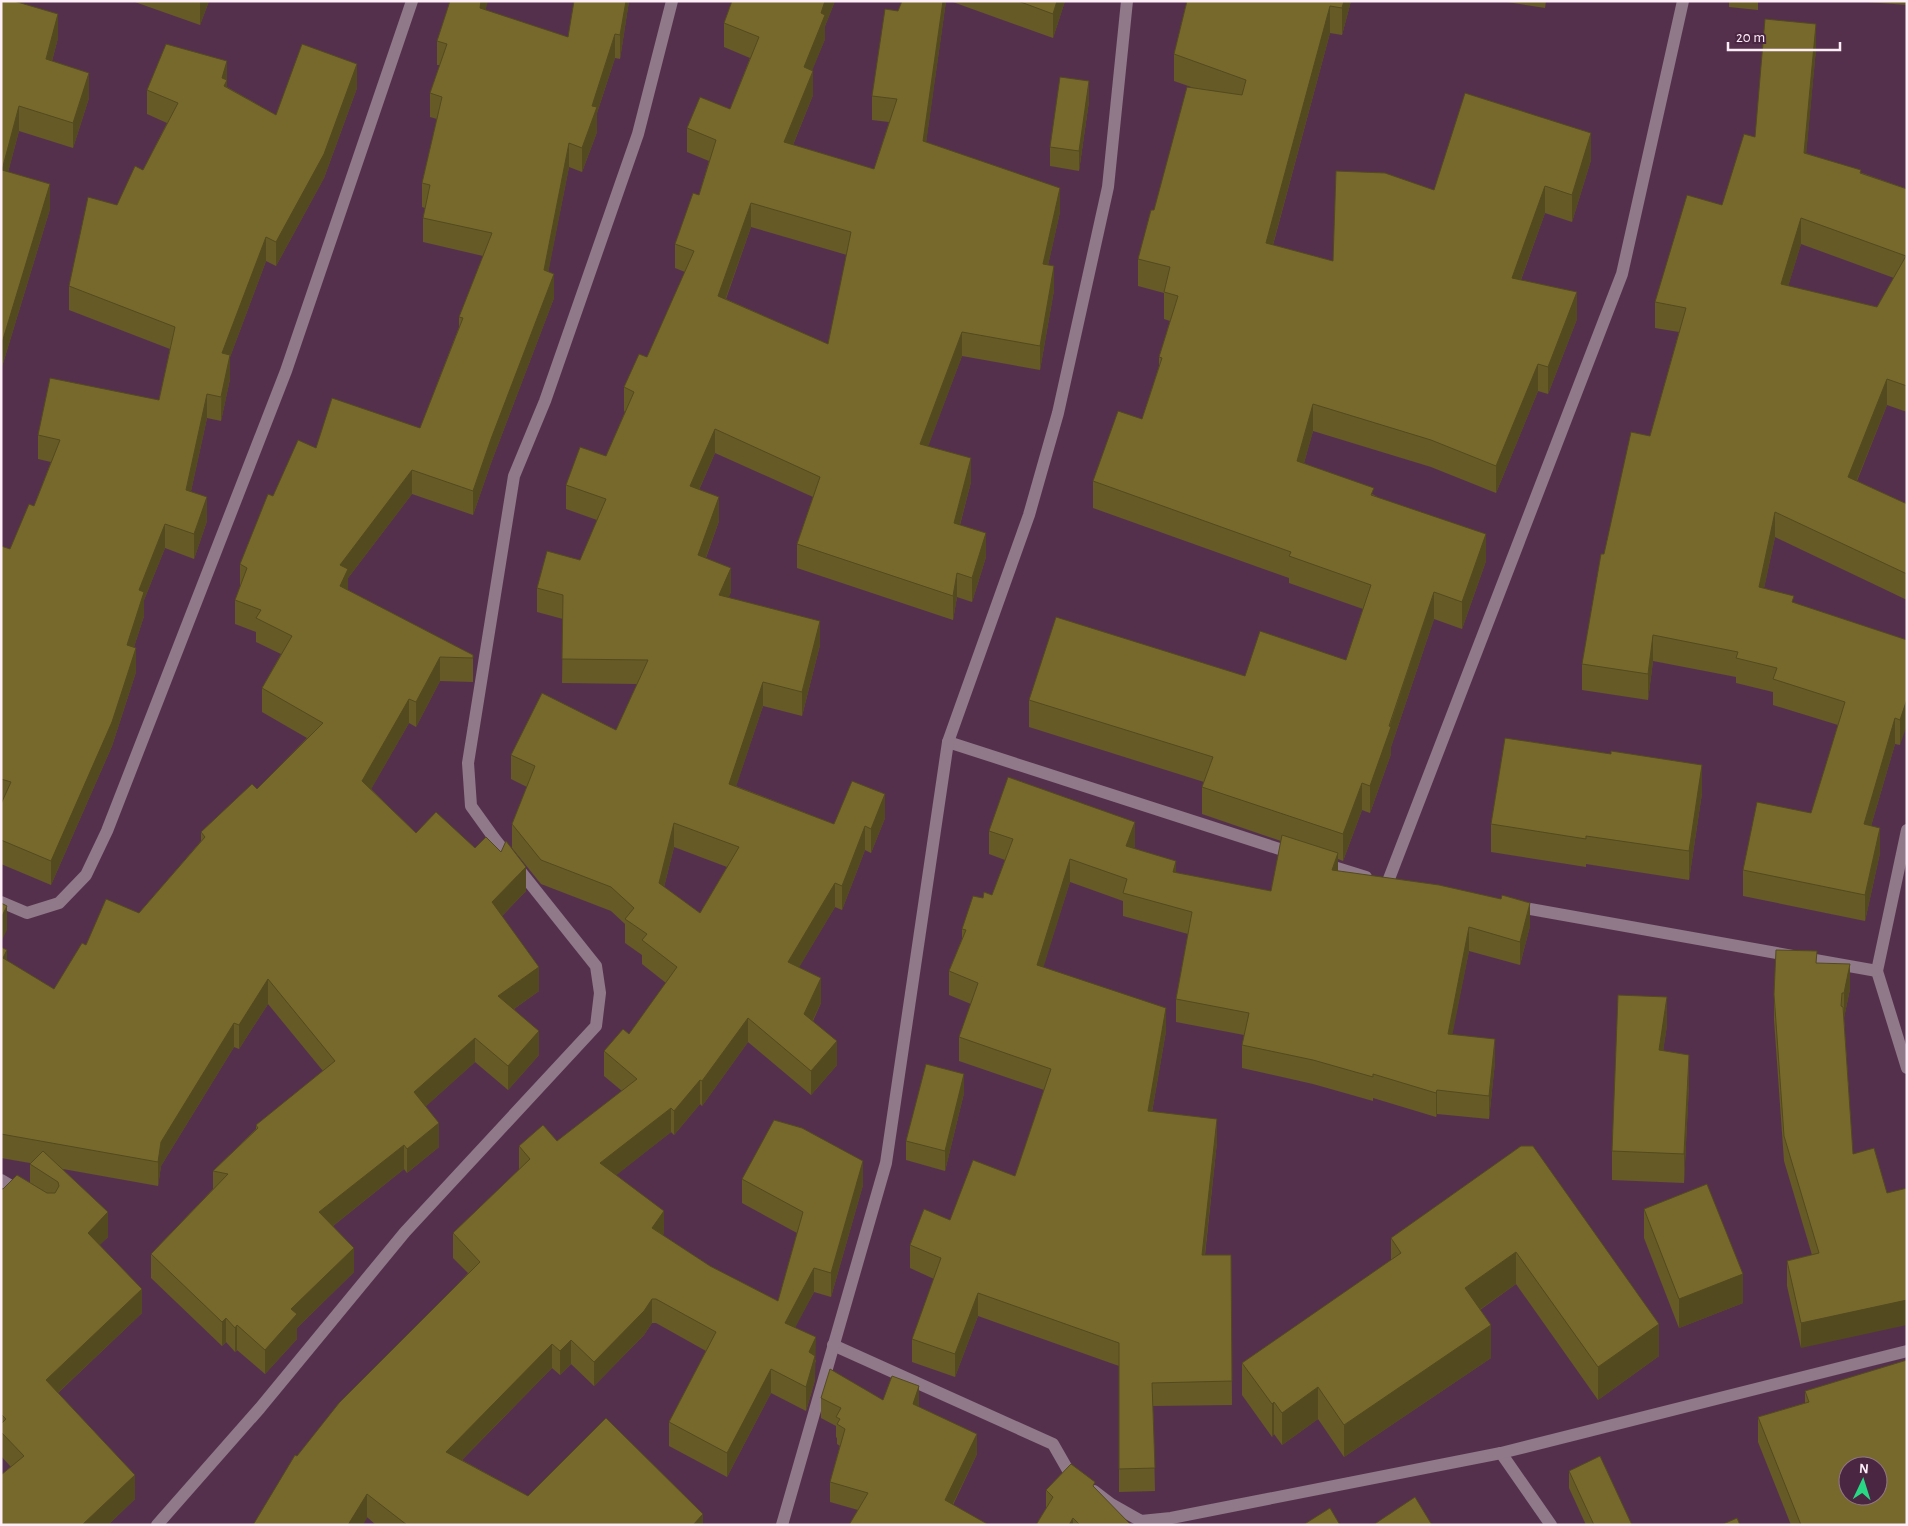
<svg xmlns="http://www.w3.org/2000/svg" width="1908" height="1526" font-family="'Alegreya Sans',sans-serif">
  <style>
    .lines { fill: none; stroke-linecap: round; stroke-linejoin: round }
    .minor { stroke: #907989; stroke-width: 12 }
    .wall { fill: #665a26; fill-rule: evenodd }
    .shaded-wall { fill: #534a1f }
    .building { fill: #77692c; stroke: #534a1f; fill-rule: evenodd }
  </style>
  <rect width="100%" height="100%" fill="#55304d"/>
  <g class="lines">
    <g class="minor">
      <path d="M948 742 1295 854"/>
      <path d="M1907 830 1877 971 1907 1068"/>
      <path d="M1321 863 1366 877"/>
      <path d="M1387 884 1622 274 1683 1"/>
      <path d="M1 902 27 913 59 903 86 875 107 831 286 371 412 1"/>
      <path d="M1513 906 1877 971"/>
      <path d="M1 1180 23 1193"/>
      <path d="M833 1345 1053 1444 1069 1472 1078 1479"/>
      <path d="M1501 1453 1551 1525"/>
      <path d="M1094 1491 1111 1504 1141 1521 1171 1518 1501 1453 1907 1351"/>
      <path d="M157 1525 260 1408 405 1232 596 1026 600 993 596 966 494 838 471 806 468 763 514 476 545 401 638 134 672 1"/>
      <path d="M782 1525 886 1163 948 742 1029 515 1058 413 1108 187 1127 1"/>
    </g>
  </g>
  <g class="wall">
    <path d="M1 1 18 2 58 38 52 61 89 98 73 148 19 131 8 172 50 209 1 370Z"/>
    <path d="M132 1H209L200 25Z"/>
    <path d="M629 1 620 59 615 58 597 113V132L582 172 569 167 548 272 554 298 491 463 473 515 412 494 348 578V590L473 655V682L440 681 416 727 409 723 371 789 416 833 475 848 526 891 502 916 539 991 514 1009 539 1055 508 1090 475 1062 426 1106 439 1147 407 1173 404 1169 333 1226 354 1272 297 1328V1339L265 1374 237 1350 235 1352 226 1342 222 1346 151 1278V1254L213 1189V1171L256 1129V1125L323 1071 268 1004 239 1049 234 1047 161 1166 158 1186 63 1169 108 1237 99 1245 142 1313 58 1393 135 1499 108 1525H1L11 1467 1 1456V1191L30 1183V1163L1 1158V947L7 961 54 989 86 945 139 913 201 841V832L257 789 307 738 262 712V688L281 654 256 642V632L235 624V600L240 588V564L273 496 316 448 420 428 459 327V317L483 256 423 242V218L425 208 422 207V183L437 119 430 117V93L440 65H437V41L485 10 568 37Z"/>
    <path d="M732 1H835L825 26V39L812 70 813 95 793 145 874 169 889 122 872 120V96L902 1H946L926 142 1060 212 1048 265 1054 290 1040 370 962 356 928 446 971 482 960 525 986 557 972 602 957 597 953 620 797 568V544L813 497 715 453 699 490 719 521 706 558 731 592 728 598 820 645 802 716 763 706 736 786 834 824 885 818 871 853 865 850 842 910 835 907 799 967 821 1003 813 1021 837 1065 811 1095 748 1042 702 1106 700 1104 674 1135 671 1132 616 1175 664 1236 710 1266 778 1301 797 1233 742 1203V1179L863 1185 831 1297 814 1292 795 1327 816 1361 815 1363V1380L806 1411 771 1393 727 1477 669 1446V1422L706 1351 656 1323H652L644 1335 594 1386 571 1364 560 1375 552 1368 462 1460 528 1496 703 1525H376L297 1456 468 1273 453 1258V1233L519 1170V1146L557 1141 622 1091 604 1076V1051L629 1034 666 983 642 964V955L625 943V924L611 911 541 884 512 848V824L527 787 511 779V755L616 730 637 684 562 683 563 619 537 612V588L580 560 597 520 566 509V485L606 456 625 412 624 411V387L647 357 685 272 675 268V244L699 195 709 161 687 152V128L730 109 750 58 724 47V23ZM751 227 847 255 828 344 726 299ZM674 847 727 867 700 913 664 887Z"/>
    <path d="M950 1H1065L1053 38Z"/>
    <path d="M1187 1H1351L1342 35 1330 33 1273 245 1333 261 1434 190 1591 160 1572 222 1545 213 1521 280 1577 319 1548 394 1538 391 1496 493 1431 467 1313 431 1304 463 1374 495 1486 561 1462 629 1434 619 1391 747V754L1370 813 1362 810 1343 861 1338 859V871L1530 926 1520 965 1469 951 1452 1034 1495 1062 1489 1119 1437 1114 1436 1117 1373 1098V1101L1313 1084 1242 1068V1045L1244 1035 1176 1022V999L1188 934 1123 916V901L1070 882 1043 967 1166 1031 1152 1112 1217 1142 1205 1255H1231L1232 1405 1153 1406 1155 1491 1119 1492V1366L978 1316 955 1377 912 1362V1339L934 1279 910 1268V1245L950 1220 1015 1176 1044 1090 959 1061V1037L971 1004 949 995V971L962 939V929L983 898 992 895 1005 860 989 854V831L1135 846 1134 848 1176 873 1271 891 1281 841 1202 814V787L1204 782 1029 727V700L1245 676 1346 660 1363 609 1289 583V578L1093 508V481L1142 419 1159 366V357L1170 321 1164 319V293L1138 286V259L1194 88 1174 81V54Z"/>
    <path d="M1500 1H1546L1545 8Z"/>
    <path d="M1729 1H1758V10L1729 7Z"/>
    <path d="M1854 1H1907V5Z"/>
    <path d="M1816 49 1806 153 1907 189V412L1887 405 1857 481 1907 504V600L1775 537 1764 588 1794 603 1907 640 1900 745 1895 744 1871 826 1880 853 1865 921 1743 896V870L1811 813 1838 725 1773 705V692L1736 683V677L1653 661 1648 700 1582 690V664L1604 554 1650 436 1679 332 1655 328V302L1722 205 1755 137ZM1801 244 1894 278 1877 307 1788 286Z"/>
    <path d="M227 85V87L276 115 357 88 324 178 276 266 266 261 230 357V379L221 421 207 418 191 491 207 521 194 559 165 548 144 600V616L134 647 136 672 112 746 51 885 1 864V546L10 549 34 506 51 462 38 459V435L159 400 170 349 69 310V286L143 170 167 123 147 114V90Z"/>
    <path d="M1089 101 1079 171 1050 166V147Z"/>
    <path d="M1702 793 1689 880 1586 864V867L1491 852V824Z"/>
    <path d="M1817 963 1850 989 1844 1018 1853 1154 1801 1348 1787 1286V1261L1812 1255 1784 1161 1774 1020V994Z"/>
    <path d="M1667 1025 1663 1051 1689 1084 1684 1183 1612 1180V1151Z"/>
    <path d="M964 1093 945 1171 906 1160V1141Z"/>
    <path d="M1521 1146 1659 1356 1598 1400 1516 1284 1480 1310 1491 1358 1344 1457 1318 1419 1282 1445 1274 1434 1272 1437 1242 1395V1363L1391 1260V1238Z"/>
    <path d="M1644 1209 1743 1303 1679 1328 1644 1238Z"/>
    <path d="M1805 1391 1907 1525H1791L1758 1442V1417L1805 1403Z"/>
    <path d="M821 1398 883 1400 919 1407 977 1454 953 1505 858 1510 830 1502V1482L840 1446 837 1444V1438L836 1437V1426L821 1418Z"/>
    <path d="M1569 1471 1632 1525H1586L1569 1488Z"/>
    <path d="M1095 1489 1131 1525H1036L1046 1509V1490Z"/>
  </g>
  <g class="shaded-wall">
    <path d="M200 1H209L200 25Z"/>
    <path d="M481 1H488L480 32V8Z"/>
    <path d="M626 1H629L620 59V35Z"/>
    <path d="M825 1H835L825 26V39L804 91V67L821 13Z"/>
    <path d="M943 1H946L923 165V141Z"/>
    <path d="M1057 1H1065L1053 38V14Z"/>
    <path d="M1344 1H1351L1342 35V8Z"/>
    <path d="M1330 6V33L1266 270V243Z"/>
    <path d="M58 14V38L46 84V59Z"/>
    <path d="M1816 24V49L1804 178V153Z"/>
    <path d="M615 34V58L597 113V132L582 172V148L592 106Z"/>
    <path d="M227 61V104L222 78Z"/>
    <path d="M357 64V88L324 178 276 266V242Z"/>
    <path d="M813 71V95L784 167V142Z"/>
    <path d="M89 73V98L73 148V123Z"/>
    <path d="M1089 81V101L1079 171V151Z"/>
    <path d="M19 106V131L2 195V170Z"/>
    <path d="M1591 133V160L1572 222V195Z"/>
    <path d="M569 143V167L544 294V270Z"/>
    <path d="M50 184V209L1 370V346Z"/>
    <path d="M1545 186V213L1512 304V278Z"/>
    <path d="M1060 188V212L1043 288V264Z"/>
    <path d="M751 203V227L718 320V296Z"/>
    <path d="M1801 218V244L1781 310V284Z"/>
    <path d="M266 237V261L230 357V379L221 421 222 353Z"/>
    <path d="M1054 266V290L1040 370V346Z"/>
    <path d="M554 274V298L491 463 473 515V491L491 439Z"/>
    <path d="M1577 292V319L1548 394V367Z"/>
    <path d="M962 332V356L920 468V444Z"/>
    <path d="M1538 364V391L1496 493V466Z"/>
    <path d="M1887 379V405L1848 502V477Z"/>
    <path d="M207 394V418L186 514V490Z"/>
    <path d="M1313 404V431L1297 488V461Z"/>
    <path d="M715 429V453L690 510V486Z"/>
    <path d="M971 458V482L954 547V523Z"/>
    <path d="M412 470V494L348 578V593L340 610V565Z"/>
    <path d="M207 497V521L194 559V534Z"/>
    <path d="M719 497V521L698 579V555Z"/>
    <path d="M1775 512V537L1759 612V587Z"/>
    <path d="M165 524V548L144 600V616L127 669V645L139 590Z"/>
    <path d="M986 533V557L972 602V578Z"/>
    <path d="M1486 534V561L1462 629V602Z"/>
    <path d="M731 568V592L719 619V595Z"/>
    <path d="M957 573V597L953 620V596Z"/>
    <path d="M1434 592V619L1391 747V754L1370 813V786Z"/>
    <path d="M820 621V645L802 716V692Z"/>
    <path d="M1653 635V661L1648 700V674Z"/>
    <path d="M136 648V672L112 746 51 885V861Z"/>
    <path d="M440 657V681L416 727V702Z"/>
    <path d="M763 682V706L729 808V784Z"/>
    <path d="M409 699V723L362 805V781Z"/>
    <path d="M1907 699V725L1900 745V720Z"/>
    <path d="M1895 718V744L1864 850V824Z"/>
    <path d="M1702 765V793L1689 880V851Z"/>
    <path d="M1362 783V810L1343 861V834Z"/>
    <path d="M885 794V818L871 853V829Z"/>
    <path d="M1135 822V846L1126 870V846Z"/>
    <path d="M674 823V847L659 907V883Z"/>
    <path d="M865 826V850L842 910V886Z"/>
    <path d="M1880 828V853L1865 921V895Z"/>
    <path d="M1338 853V877L1332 870Z"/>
    <path d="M1070 859V882L1037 988V965Z"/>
    <path d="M1176 861V884L1173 872Z"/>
    <path d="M526 867V891L492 926V902Z"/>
    <path d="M835 883V907L788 986V962Z"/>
    <path d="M1530 903V926L1520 965V942Z"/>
    <path d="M7 906V930L1 942V918Z"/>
    <path d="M1469 927V951L1448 1057V1034Z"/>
    <path d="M7 950V974L3 958Z"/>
    <path d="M1850 964V989L1844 1018V993Z"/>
    <path d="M539 967V991L498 1020V996Z"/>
    <path d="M821 978V1003L804 1038V1014Z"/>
    <path d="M268 979V1004L239 1049V1025Z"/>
    <path d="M1667 997V1025L1659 1079V1050Z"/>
    <path d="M1166 1008V1031L1148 1135V1111Z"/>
    <path d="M748 1018V1042L702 1106V1081Z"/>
    <path d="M234 1023V1047L161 1166 158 1186V1162L161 1142Z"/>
    <path d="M539 1031V1055L508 1090V1066Z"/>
    <path d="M475 1038V1062L414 1117V1092Z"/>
    <path d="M1495 1039V1062L1489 1119V1096Z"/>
    <path d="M837 1041V1065L811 1095V1071Z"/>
    <path d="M1689 1055V1084L1684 1183V1154Z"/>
    <path d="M964 1074V1093L945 1171V1151Z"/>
    <path d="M700 1080V1104L674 1135V1111Z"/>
    <path d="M1437 1090V1114L1436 1117V1093Z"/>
    <path d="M671 1108V1132L600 1188V1163Z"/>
    <path d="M1217 1119V1142L1202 1279V1255Z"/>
    <path d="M439 1123V1147L407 1173V1149Z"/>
    <path d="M404 1145V1169L319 1237V1212Z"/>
    <path d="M863 1161V1185L831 1297V1273Z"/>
    <path d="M664 1211V1235L652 1228Z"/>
    <path d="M108 1212V1237L88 1257V1233Z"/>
    <path d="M354 1248V1272L297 1328V1339L265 1374V1350L291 1309Z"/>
    <path d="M1516 1252V1284L1465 1320V1288Z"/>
    <path d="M814 1268V1292L785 1347V1323Z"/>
    <path d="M1743 1274V1303L1679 1328V1299Z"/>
    <path d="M142 1289V1313L46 1404V1380Z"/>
    <path d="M978 1293V1316L955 1377V1354Z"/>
    <path d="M652 1299V1323L644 1335 594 1386V1362Z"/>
    <path d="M1907 1300V1325L1801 1348V1323Z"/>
    <path d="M226 1318V1342L222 1346V1322Z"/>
    <path d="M1659 1324V1356L1598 1400V1367Z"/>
    <path d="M237 1325V1350L235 1352V1328Z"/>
    <path d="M1491 1325V1358L1344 1457V1425Z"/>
    <path d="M816 1337 815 1380 806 1411V1387L809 1352Z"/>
    <path d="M571 1340V1364L560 1375V1351Z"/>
    <path d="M552 1344V1368L446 1476V1452Z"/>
    <path d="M771 1369V1393L727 1477V1453Z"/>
    <path d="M919 1386V1406L913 1424V1404Z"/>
    <path d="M1318 1387V1419L1282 1445V1413Z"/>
    <path d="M1274 1402V1434L1272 1437V1404Z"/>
    <path d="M977 1434V1454L945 1520V1500Z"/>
    <path d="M135 1475V1499L108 1525H82Z"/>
    <path d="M367 1494V1518L363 1525H348Z"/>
    <path d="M703 1514V1525H693Z"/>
    <path d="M1073 1518V1525H1069Z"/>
  </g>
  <g class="building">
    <path d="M1 1H14L58 14 46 59 89 73 73 123 19 106 2 170 50 184 1 346Z"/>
    <path d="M450 1H481L480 8 568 37 574 1H626L620 35 615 34 592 106 597 107 582 148 569 143 544 270 554 274 491 439 473 491 412 470 340 565 348 569 340 586 473 655V658L440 657 416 702 409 699 362 781 416 833 436 812 475 848 486 837 501 852 506 841 526 867 492 902 539 967 498 996 539 1031 508 1066 475 1038 414 1092 439 1123 407 1149 404 1145 319 1212 354 1248 291 1309 297 1314 265 1350 237 1325 235 1328 226 1318 222 1322 151 1254 228 1174 213 1171 258 1128 256 1125 335 1061 268 979 239 1025 234 1023 161 1142 158 1162 1 1134V947L7 950 3 958 54 989 82 943 86 945 106 899 139 913 205 837 201 832 252 784 257 789 323 723 262 688 292 636 256 618 261 610 235 600 247 568 240 564 268 494 273 496 298 440 316 448 332 398 420 428 463 318 459 317 492 233 423 218 430 185 422 183 442 97 430 93 447 44 437 41Z"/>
    <path d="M732 1H825L821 13 825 15 804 67 813 71 784 142 874 169 897 99 872 96 885 9 898 11 902 1H943L923 141 1060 188 1043 264 1054 266 1040 346 962 332 920 444 971 458 954 523 986 533 972 578 957 573 953 596 797 544 820 477 715 429 690 486 719 497 698 555 731 568 719 595 820 621 802 692 763 682 729 784 834 824 852 781 885 794 871 829 865 826 842 886 835 883 788 962 821 978 804 1014 837 1041 811 1071 748 1018 702 1081 700 1080 674 1111 671 1108 600 1163 664 1211 652 1228 710 1266 778 1301 803 1212 742 1179 774 1120 802 1128 863 1161 831 1273 814 1268 785 1323 816 1337 809 1352 815 1356 806 1387 771 1369 727 1453 669 1422 716 1332 656 1299H652L644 1311 594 1362 571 1340 560 1351 552 1344 446 1452 528 1496 606 1418 703 1514 693 1525H407L367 1494 348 1525H253L295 1455 297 1456 339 1403 480 1262 453 1233 530 1159 519 1146 543 1125 557 1141 637 1079 604 1051 623 1029 629 1034 677 967 642 940 647 934 625 919 634 908 611 887 541 860 512 824 535 766 511 755 542 693 616 730 648 660 562 659 563 595 537 588 547 551 580 560 606 499 566 485 580 447 606 456 634 392 624 387 639 354 647 357 694 251 675 244 693 193 699 195 716 140 687 128 700 97 730 109 759 37 724 23ZM751 203 851 232 828 344 718 296ZM674 823 739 847 700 913 659 883Z"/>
    <path d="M1018 1H1057L1053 14Z"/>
    <path d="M1187 1H1344L1342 8 1330 6 1266 243 1333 261 1336 171 1385 173 1434 190 1465 93 1591 133 1572 195 1545 186 1512 278 1577 292 1548 367 1538 364 1496 466 1431 440 1313 404 1297 461 1374 488 1371 495 1486 534 1462 602 1434 592 1389 726 1391 727 1370 786 1362 783 1343 834 1202 787 1213 757 1029 700 1056 617 1245 676 1260 631 1346 660 1371 585 1289 556 1291 552 1093 481 1118 411 1142 419 1162 358 1159 357 1178 296 1164 292 1170 267 1138 259 1151 210H1154L1187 87 1242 95 1246 80 1174 54Z"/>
    <path d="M1765 19 1816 24 1804 153 1861 170 1860 173 1907 189V386L1887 379 1848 477 1907 504V574L1775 512 1759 587 1794 596 1792 602 1907 640V699L1900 720 1895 718 1864 824 1880 828 1865 895 1743 870 1757 802 1811 813 1845 702 1773 679 1777 668 1736 658 1738 652 1653 635 1648 674 1582 664 1601 554H1604L1631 432 1650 436 1686 308 1655 302 1687 195 1722 205 1744 134 1755 137ZM1801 218 1906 256 1877 307 1781 284Z"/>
    <path d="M166 44 227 61 222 78 227 80 224 86 276 115 302 44 357 64 324 154 276 242 266 237 222 353 230 355 221 397 207 394 186 490 207 497 194 534 165 524 139 590 144 592 127 645 136 648 112 722 51 861 1 840V804L11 782 1 779V546L10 549 29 504 34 506 60 440 38 435 50 378 159 400 175 327 69 286 88 197 117 205 135 166 143 170 178 103 147 90Z"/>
    <path d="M1060 77 1089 81 1079 151 1050 147Z"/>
    <path d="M1505 738 1611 754V751L1702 765 1689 851 1586 836V839L1491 824Z"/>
    <path d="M1008 777 1135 822 1126 846 1176 861 1173 872 1271 891 1282 835 1338 853 1332 870 1439 885 1501 899 1502 895 1530 903 1520 942 1469 927 1448 1034 1495 1039 1489 1096 1437 1090 1436 1093 1373 1074V1077L1313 1060 1242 1045 1249 1013 1176 999 1192 912 1123 893 1127 879 1070 859 1037 965 1166 1008 1148 1111 1217 1119 1202 1255H1231L1232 1381 1152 1383 1155 1468 1119 1469V1343L978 1293 955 1354 912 1339 941 1258 910 1245 924 1209 950 1220 973 1160 1015 1176 1051 1069 959 1037 978 983 949 971 966 930 962 929 973 896 983 898 984 892 992 895 1013 839 989 831Z"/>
    <path d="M1 903 7 906 1 918Z"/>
    <path d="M1776 950 1817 951 1816 963 1850 964 1844 993H1842L1841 1006 1843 1007 1853 1154 1874 1148 1887 1193 1907 1188V1300L1801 1323 1787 1261 1819 1253 1784 1136 1774 994Z"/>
    <path d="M1618 995 1667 997 1659 1050 1689 1055 1684 1154 1612 1151Z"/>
    <path d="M926 1064 964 1074 945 1151 906 1141Z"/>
    <path d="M1521 1146H1533L1659 1324 1598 1367 1516 1252 1465 1288 1491 1325 1344 1425 1318 1387 1282 1413 1274 1402 1272 1404 1242 1363 1401 1253 1391 1238Z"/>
    <path d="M43 1151 108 1212 88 1233 142 1289 46 1380 135 1475 82 1525H1V1475L24 1456 1 1432V1424L6 1419 1 1414V1191L17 1175 47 1193H55L59 1186 58 1182 30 1164Z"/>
    <path d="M1707 1184 1743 1274 1679 1299 1644 1209Z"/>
    <path d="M1907 1360V1525H1801L1758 1417 1809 1402 1805 1391ZM1848 1466H1878V1496H1848Z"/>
    <path d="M830 1369 883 1400 892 1376 919 1386 913 1404 977 1434 945 1500 989 1525H849L868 1493 830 1482 845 1429 837 1424 840 1419 836 1417 841 1408 821 1398Z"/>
    <path d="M1600 1456 1632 1525H1594L1569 1471Z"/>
    <path d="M1071 1464 1095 1482 1093 1486 1131 1525H1080L1073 1518 1069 1525H1036L1053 1497 1046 1490Z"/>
    <path d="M1415 1497 1432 1525H1373Z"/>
    <path d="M1330 1508 1340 1525H1303Z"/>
    <path d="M1737 1518 1740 1525H1721Z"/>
  </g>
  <rect width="1908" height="1526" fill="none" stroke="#fdeef8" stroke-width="5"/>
  <g transform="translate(1863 1481) rotate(4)"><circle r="24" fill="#4a2642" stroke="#92768b"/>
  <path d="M0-4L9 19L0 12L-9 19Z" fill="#28d885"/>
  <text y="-8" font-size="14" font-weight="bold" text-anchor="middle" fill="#fdeef8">N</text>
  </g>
  <path d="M1728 42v8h112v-8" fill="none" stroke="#fdeef8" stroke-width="2.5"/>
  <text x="1736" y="42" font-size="15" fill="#fdeef8" stroke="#4a2642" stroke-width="4" paint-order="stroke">20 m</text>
</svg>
